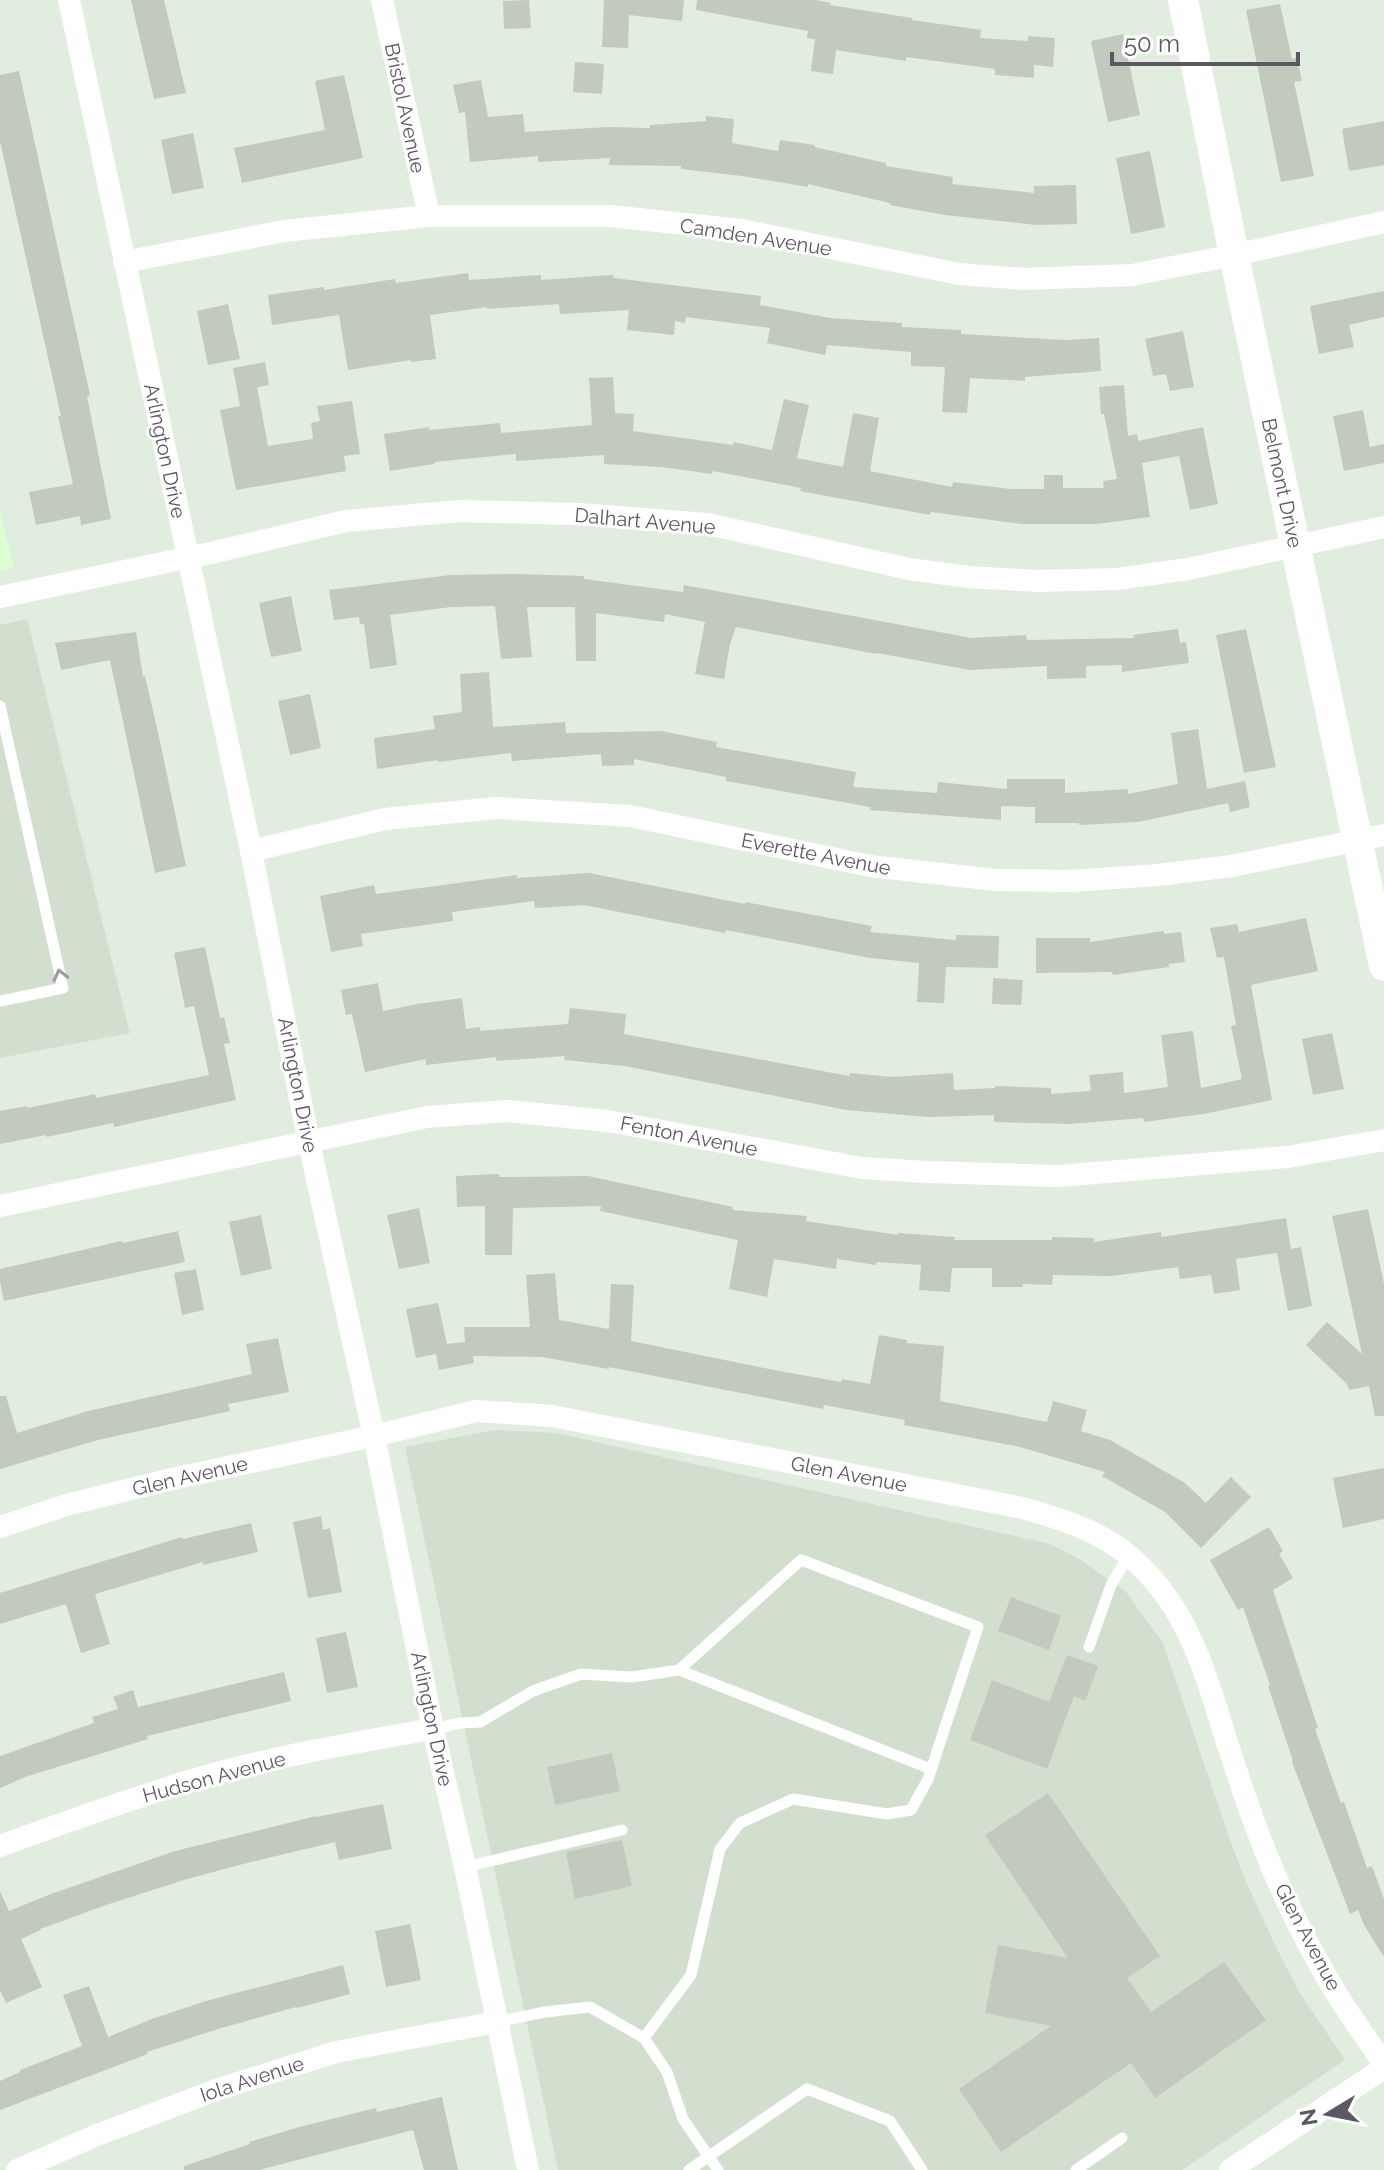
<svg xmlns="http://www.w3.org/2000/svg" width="1384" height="2170" font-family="Raleway,sans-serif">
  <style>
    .commercial { fill: #dbffd1 }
    .education { fill: #d2dfcf }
    .building { fill: #c1cabd }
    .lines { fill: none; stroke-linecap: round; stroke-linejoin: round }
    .lane { stroke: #fff; stroke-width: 11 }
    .street { stroke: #fff; stroke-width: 22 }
    .secondary { stroke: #fff; stroke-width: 30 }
    .oneway { stroke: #9e9aa0 }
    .labels { text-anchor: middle; stroke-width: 6; stroke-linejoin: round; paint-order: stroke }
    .street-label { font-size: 20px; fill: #5d5761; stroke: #fff }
  </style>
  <rect width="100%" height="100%" fill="#e1edde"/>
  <path class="commercial" d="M0 511 14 568 0 571Z"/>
  <g class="education">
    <path d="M27 619 130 1033 0 1058V625Z"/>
    <path d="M495 1430 556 1433 1050 1544 1078 1558 1126 1592 1163 1643 1230 1840 1244 1877 1274 1943 1299 1992 1345 2060 1182 2170H558L405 1447Z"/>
  </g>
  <g class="building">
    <path d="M131 0H164L186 93 154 99Z"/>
    <path d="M529 0 531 28 504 29 503 1Z"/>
    <path d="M604 0H684L682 21 629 15 628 48 602 47Z"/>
    <path d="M697 0H816L831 3 830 5 912 18V20L981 30 980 38 1028 41V36L1055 38 1053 67 1034 65V78L995 75V69L906 57V61L836 50 833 74 811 71 815 39 807 38 808 31 696 10Z"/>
    <path d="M1280 4 1292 59 1297 58 1302 81 1294 82 1314 176 1281 182 1246 10Z"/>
    <path d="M1123 34 1140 115 1108 122 1091 41Z"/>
    <path d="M575 62 604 64 602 94 573 92Z"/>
    <path d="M19 71 90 395 87 396 111 519 81 525 80 516 36 525 29 492 73 484 58 416H61L0 141V75Z"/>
    <path d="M344 75 363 158 242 183 234 148 325 130 315 81Z"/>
    <path d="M481 80 488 117 523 114 525 132 608 127 650 128V125L706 121V116L734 119 732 143 778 151 780 140 815 145 814 147 886 163V166L953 177 952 184 1034 193V186L1076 185 1077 224 1036 225 945 215 890 205V203L808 184V187L742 176 681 169V166L609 165 610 158 538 162V156L470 162 465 112 459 113 453 85Z"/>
    <path d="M1384 121V165L1349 171 1342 129Z"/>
    <path d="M193 133 204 188 172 194 161 140Z"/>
    <path d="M1150 151 1165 227 1131 234 1116 158Z"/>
    <path d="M468 273 469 280 541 275V280L613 275 614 278 761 296 760 305 830 318 902 323V327L961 330V334L1066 340 1099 338 1101 371 1025 377V381L970 378 967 413 942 412 945 367 911 366V352L827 345 825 355 767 343 770 328 686 317 685 323 675 321 674 335 627 330 629 310 560 314 559 304 487 309V307L430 315 436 359 411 362V360L348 370 339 315 272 325 268 295 324 287V290L395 279 396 283Z"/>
    <path d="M1384 291V317L1349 325 1354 347 1319 354 1310 306Z"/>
    <path d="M228 304 240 359 208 365 197 311Z"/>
    <path d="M1183 331 1194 387 1170 391 1166 374 1153 376 1145 339Z"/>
    <path d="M265 362 269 385 257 387 268 446 313 439 311 423 320 421 317 406 352 401 360 454 344 456 346 471 236 490 220 410 240 406 233 368Z"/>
    <path d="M613 377 615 413 634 414 633 431 733 445 734 442 772 450 784 399 809 405 797 458 843 467 853 413 879 418 870 471 952 487 953 482 1010 489H1044V475H1063V488H1104L1103 481 1117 479 1104 414H1101L1099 387 1124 385 1128 436 1137 434 1138 441 1203 427 1218 504 1190 510 1179 456 1142 463 1150 517 1097 524H1021L931 512 930 515 800 491 801 488 713 471 712 474 662 467 604 464V455L516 461V454L434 462V464L390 471 384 434 429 427V430L500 423 501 433 592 425 589 378Z"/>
    <path d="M1363 410 1370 447 1384 444V463L1344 471 1333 416Z"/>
    <path d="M518 574 584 576V579L683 592 684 585 972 638 1026 635 1027 640 1134 638 1133 635 1178 629 1180 643 1186 642 1189 663 1122 672V665L1086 666V678L1047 679V666L970 670 877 653 876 654 736 627 730 644 724 679 695 674 705 622 665 614 664 622 596 613V661H576L575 607H527L532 657 501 659 495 606 451 607 390 615 397 665 370 669 364 624H360L359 617 334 620 329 590 450 575Z"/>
    <path d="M291 596 302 651 271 657 259 603Z"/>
    <path d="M1246 629 1276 767 1244 773 1216 635Z"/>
    <path d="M136 632 143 677 145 676 161 746 186 866 155 873 110 660 61 670 55 643Z"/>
    <path d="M489 672 493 727 565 722 566 733 661 731 717 742 716 747 856 772 853 787 937 793 938 782 1007 789V779H1065V793L1128 789V794L1178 784 1171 733 1198 729 1207 789 1245 781 1250 807 1230 812 1228 803 1138 822 1079 825V823H1035V807L1001 806V820L870 810V807L726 781V777L634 759V765L602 766 601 754 512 761 511 753 438 762V760L377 769 374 738 435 729 433 716 462 712 460 674Z"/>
    <path d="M310 694 321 748 290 755 278 701Z"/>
    <path d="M589 873 745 904V902L872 926 870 932 956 940V935L999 936 998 968 946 967 944 1003 917 1002 919 963 870 958 726 930 725 933 584 905 535 908 534 901 452 912 453 921 361 934 363 946 331 952 320 896 374 885 376 894 517 875V878Z"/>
    <path d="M1306 918 1318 971 1251 985 1272 1100 1203 1114 1144 1122 1143 1118 1070 1124 994 1122V1115L930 1117 846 1110 625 1066 564 1060 565 1056 496 1061V1057L426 1065V1059L365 1072 352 1014 346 1015 341 990 378 983 383 1011 417 1004 462 998 466 1029 480 1027V1031L568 1024 570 1008 626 1014 624 1034 849 1076 850 1073 892 1077 953 1073 954 1090 995 1088V1086L1051 1088V1094L1091 1091 1089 1075 1123 1072 1124 1093 1168 1087 1161 1035 1193 1031 1201 1088 1242 1079 1231 1026 1236 1025 1224 957 1217 958 1210 928 1237 924 1239 932Z"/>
    <path d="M1164 931V934L1181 932 1185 962 1169 964V967L1113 975 1112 972 1036 973V938H1090V942Z"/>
    <path d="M205 947 220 1018 224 1017 230 1043 224 1044 236 1100 114 1127 113 1123 47 1137 46 1135 0 1144V1111L27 1106 28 1108 95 1094 96 1098 209 1075 194 1006 185 1008 174 953Z"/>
    <path d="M993 978 1023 980 1021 1005 992 1004Z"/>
    <path d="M1332 1033 1344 1089 1313 1095 1302 1039Z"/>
    <path d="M499 1174V1177L588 1176 733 1207V1210L807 1216 806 1221 898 1235V1233L955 1237 954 1240H1052V1237L1094 1238V1242L1161 1232V1237L1286 1218 1291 1249 1301 1247 1312 1306 1288 1311 1277 1253 1236 1259 1240 1290 1214 1294 1211 1275 1180 1279 1178 1267 1112 1276 1053 1275 1052 1285 1023 1284V1287H992V1268H952L950 1292 919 1290 921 1265 877 1262 876 1265 837 1259 836 1269 774 1259 767 1297 729 1289 738 1240 600 1211 601 1206 513 1208 512 1255H485V1206L457 1207 456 1176Z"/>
    <path d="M419 1208 430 1263 399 1269 387 1215Z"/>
    <path d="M1368 1209 1384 1284V1416H1375L1369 1386 1349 1390 1347 1384 1306 1345 1327 1322 1362 1354 1332 1216Z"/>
    <path d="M261 1215 272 1269 241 1276 229 1222Z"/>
    <path d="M178 1231 185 1262 4 1301 0 1281V1269L122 1241 123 1243Z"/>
    <path d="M196 1269 204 1310 182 1315 174 1273Z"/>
    <path d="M555 1273 559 1320 609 1329 611 1284 634 1285 631 1341 774 1370 841 1382 842 1379 870 1384 879 1335 907 1340V1343L944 1346 940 1401 1047 1422 1053 1401 1087 1410 1081 1431 1110 1440 1185 1483 1206 1503 1231 1477 1251 1497 1201 1548 1165 1512 1102 1476 1105 1472 1020 1447 904 1425 905 1420 824 1405 823 1409 609 1367V1369L542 1357 473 1356 474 1363 439 1370 436 1354 416 1358 406 1309 438 1303 447 1344 465 1342 464 1327H530L526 1275Z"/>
    <path d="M278 1338 289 1392 228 1404 230 1411 98 1440 0 1469V1396H6L17 1433 88 1411 252 1374 246 1344Z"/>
    <path d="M1384 1468V1519L1343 1528 1333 1478Z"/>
    <path d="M321 1516 323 1530 330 1528 342 1592 308 1598 293 1522Z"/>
    <path d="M251 1523 258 1552 203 1565V1562L95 1594 110 1644 81 1653 66 1604 0 1624V1593L182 1537 183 1539Z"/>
    <path d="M1269 1527 1283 1551 1279 1554 1293 1578 1273 1590 1318 1728 1315 1729 1341 1803 1344 1802 1367 1868 1372 1866 1384 1899V1957L1364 1925 1358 1910 1350 1914 1292 1762 1293 1761 1268 1686 1270 1685 1243 1607 1238 1610 1210 1560Z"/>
    <path d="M1011 1597 1061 1616 1049 1650 998 1631Z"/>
    <path d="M346 1632 358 1687 327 1693 316 1638Z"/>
    <path d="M1067 1655 1098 1666 1085 1701 1074 1696 1047 1769 970 1740 992 1680 1049 1702Z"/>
    <path d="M284 1672 291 1701 147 1736 148 1739 25 1777 0 1788V1756L94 1723 92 1717 118 1709 113 1697 133 1690 138 1707Z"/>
    <path d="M612 1753 620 1791 555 1805 547 1767Z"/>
    <path d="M1048 1793 1160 1956 1127 1978 1151 2012 1224 1962 1266 2020 1155 2098 1131 2063 1001 2152 959 2089 1051 2026 985 2013 998 1945 1068 1958 985 1835Z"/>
    <path d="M383 1804 392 1849 339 1860 335 1842 247 1863 187 1879 109 1904 40 1929 41 1930 21 1939 42 1987 6 2003 0 1990V1891L9 1911 51 1894 175 1851 316 1816V1817Z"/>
    <path d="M622 1840 632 1886 575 1899 566 1852Z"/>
    <path d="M410 1924 421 1980 386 1987 375 1931Z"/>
    <path d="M343 1965 350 1994 297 2008 296 2007 218 2029 147 2052 148 2054 0 2110V2081L20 2072V2070L82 2046 63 1995 89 1986 108 2037 152 2019 206 2001Z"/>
    <path d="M442 2097 458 2170H424L413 2130 259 2170H184V2166L250 2144 249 2142 303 2126 376 2108 377 2112Z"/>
  </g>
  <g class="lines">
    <g class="lane">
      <path d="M0 706 63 988 0 1001"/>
      <path d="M1089 1647 1111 1585 1128 1556"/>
      <path d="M679 1670 931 1769"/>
      <path d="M433 1729 461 1723 480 1722 533 1691 581 1674 632 1677 679 1670 801 1560 978 1627 928 1779 911 1810 887 1814 793 1799 740 1823 720 1849 691 1975 644 2038"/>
      <path d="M465 1867 622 1830"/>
      <path d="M497 2022 545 2012 590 2007 644 2038 667 2072 683 2119 718 2170"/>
      <path d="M689 2170 807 2089 890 2121 922 2170"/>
      <path d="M1076 2170 1122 2138"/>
    </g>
    <g class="street">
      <path d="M69 0 251 851 309 1143 374 1436 433 1729 465 1867 528 2170"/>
      <path d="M382 0 429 216"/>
      <path d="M124 262 284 231 429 216H610L741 230 959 274 1024 279 1132 275 1234 255 1384 222"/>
      <path d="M0 597 215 552 346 521 460 511 579 514 708 524 909 569 969 577 1038 581 1117 579 1188 569 1384 527"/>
      <path d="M251 851 385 819 496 808 630 816 870 866 996 880 1071 881 1158 875 1232 866 1384 835"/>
      <path d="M0 1206 427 1117 507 1111 608 1121 862 1168 927 1172 1059 1176 1287 1157 1384 1140"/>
      <path d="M0 1527 70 1504 172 1479 374 1436 476 1411 552 1416 1023 1508C1058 1518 1094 1529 1123 1551 1183 1597 1203 1664 1224 1733 1237 1773 1250 1814 1266 1853 1283 1896 1304 1938 1327 1978 1344 2008 1365 2036 1384 2064"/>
      <path d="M0 1846C63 1823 127 1800 192 1780 271 1757 352 1743 433 1729"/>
      <path d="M17 2170 97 2135 219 2089 336 2052 497 2022"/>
      <path d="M1230 2170 1384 2068"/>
    </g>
    <path class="secondary" d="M1183 0 1234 255 1384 966"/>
  </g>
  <defs><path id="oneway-chevron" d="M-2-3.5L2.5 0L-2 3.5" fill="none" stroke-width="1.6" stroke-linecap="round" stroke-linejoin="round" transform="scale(2)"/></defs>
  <use class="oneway" href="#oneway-chevron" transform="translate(60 975) rotate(-103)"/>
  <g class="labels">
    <g class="street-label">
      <text transform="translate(405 108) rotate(78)" y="7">Bristol Avenue</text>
      <text transform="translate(756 237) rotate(9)" y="7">Camden Avenue</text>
      <text transform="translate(165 451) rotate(78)" y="7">Arlington Drive</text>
      <text transform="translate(1282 483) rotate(78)" y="7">Belmont Drive</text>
      <text transform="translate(645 521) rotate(5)" y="7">Dalhart Avenue</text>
      <text transform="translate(816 854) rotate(11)" y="7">Everette Avenue</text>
      <text transform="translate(298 1085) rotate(79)" y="7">Arlington Drive</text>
      <text transform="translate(689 1136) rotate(11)" y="7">Fenton Avenue</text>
      <text transform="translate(849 1474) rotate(11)" y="7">Glen Avenue</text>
      <text transform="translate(190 1476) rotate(-13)" y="7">Glen Avenue</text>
      <text transform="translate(432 1719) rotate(78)" y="7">Arlington Drive</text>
      <text transform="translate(214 1777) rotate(-15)" y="7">Hudson Avenue</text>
      <text transform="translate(1308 1937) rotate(62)" y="7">Glen Avenue</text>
      <text transform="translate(252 2079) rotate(-18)" y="7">Iola Avenue</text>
    </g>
  </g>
  <g transform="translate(1328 2114) rotate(260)" stroke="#ffffff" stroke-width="6" paint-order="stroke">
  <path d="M0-6L14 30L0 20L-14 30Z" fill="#5d5761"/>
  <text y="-12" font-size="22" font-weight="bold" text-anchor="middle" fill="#5d5761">N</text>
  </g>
  <path d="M1112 52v12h186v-12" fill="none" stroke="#5d5761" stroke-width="4"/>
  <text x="1124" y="52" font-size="24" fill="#5d5761" stroke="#ffffff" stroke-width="6" paint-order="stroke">50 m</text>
</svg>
